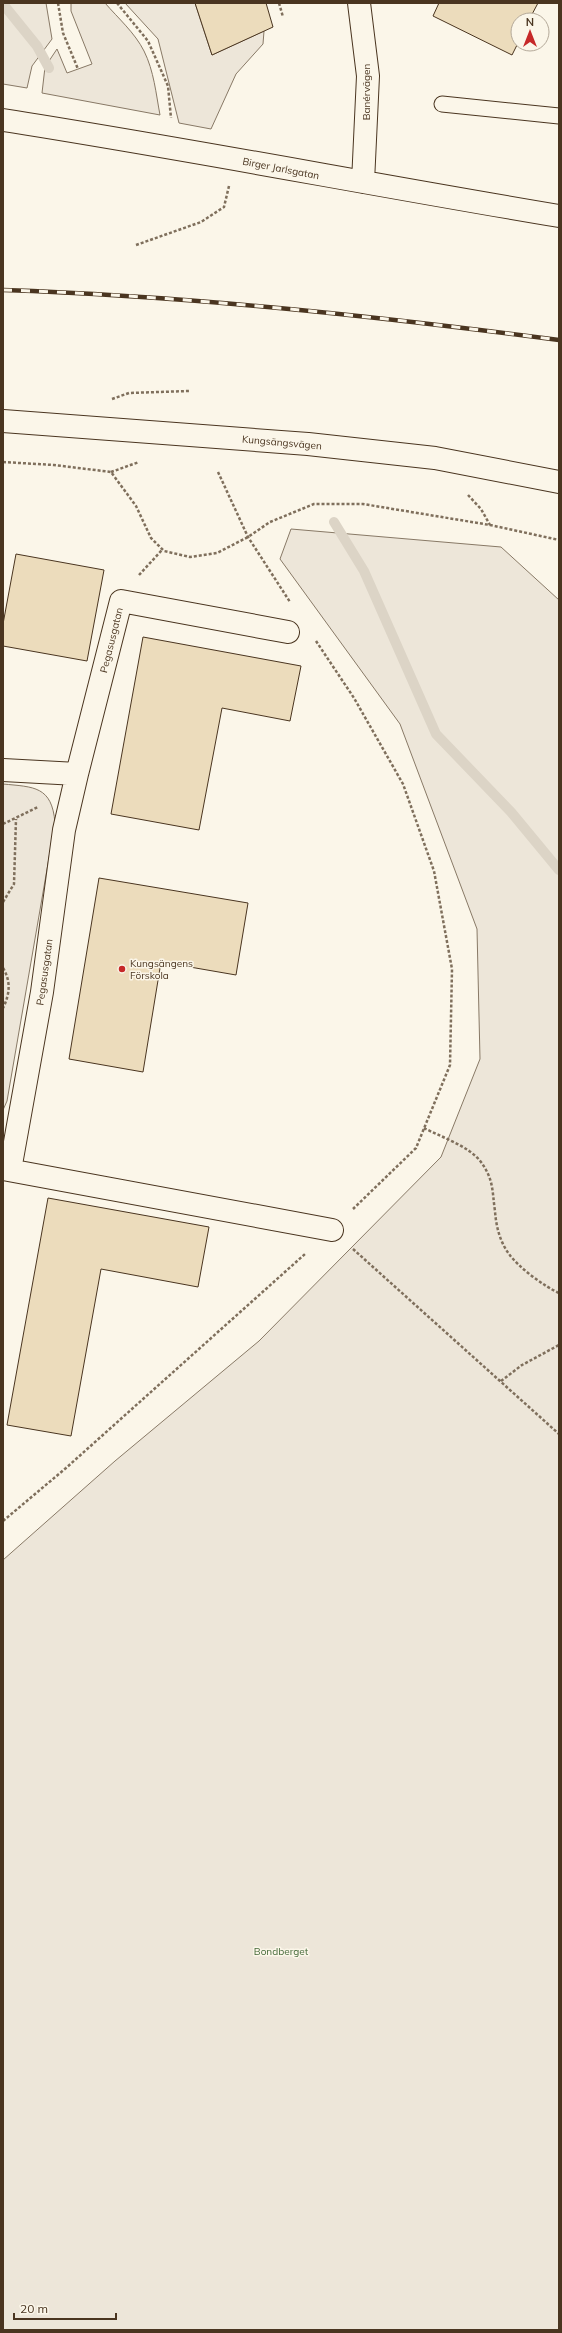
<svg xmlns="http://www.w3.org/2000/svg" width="562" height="2333" font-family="Mulish,sans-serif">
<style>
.green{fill:#ede6d9;stroke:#887966}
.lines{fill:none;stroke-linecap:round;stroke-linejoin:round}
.stream{stroke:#dcd4c6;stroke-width:10}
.building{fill:#ecdcbc;stroke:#4a3520}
.service-casing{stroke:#4a3520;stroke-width:17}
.minor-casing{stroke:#4a3520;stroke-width:24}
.tertiary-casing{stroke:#4a3520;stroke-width:24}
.path{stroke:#7f6f5c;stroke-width:2.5;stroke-dasharray:3 2;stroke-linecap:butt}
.service{stroke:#fbf6e9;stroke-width:15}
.minor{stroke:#fbf6e9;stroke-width:22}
.tertiary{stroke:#fbf6e9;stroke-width:22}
.rail-casing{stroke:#4a3520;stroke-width:4.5}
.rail{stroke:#fbf6e9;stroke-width:3;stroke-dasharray:9;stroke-linecap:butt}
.poi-dot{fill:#c62828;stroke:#fbf6e9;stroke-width:1.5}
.labels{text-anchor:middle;stroke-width:3;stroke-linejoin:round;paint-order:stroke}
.street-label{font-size:10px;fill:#4a3520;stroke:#fbf6e9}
.poi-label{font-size:10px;fill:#4a3520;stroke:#fbf6e9;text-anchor:start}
.park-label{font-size:10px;fill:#436837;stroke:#fbf6e9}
</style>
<rect width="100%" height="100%" fill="#fbf6e9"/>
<path class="green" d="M3,3H46L52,39L32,66L27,88L3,84Z
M71,3H105C118,18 135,33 144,51C154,71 156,94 160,115L42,93L45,67L57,49L67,73L92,64L71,11Z
M125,3H195L212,55L264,31L263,44L236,74L211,129L179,123L158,39Z
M291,529L501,547L559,600V2330H3V1560L115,1461L259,1341L441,1157L480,1059L477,929L400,724L280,559Z
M3,784C34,787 52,786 55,823L7,1101L3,1110Z"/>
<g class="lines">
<path class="stream" d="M3,4L37,46L49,68
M334,522L364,571L436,734L511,812L559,870"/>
</g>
<path class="building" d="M195,3H266L273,27L212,55Z
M439,3H538L529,20H518V43L512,55L433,16Z
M16,554L104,570L87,661L3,646V624Z
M143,637L301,666L290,721L222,708L199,830L111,814Z
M99,878L248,903L236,975L161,962L143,1072L69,1059Z
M48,1198L209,1227L198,1287L101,1269L71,1436L7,1425Z"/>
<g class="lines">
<defs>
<path id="service" d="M442,104L559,116"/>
<path id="minor" d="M359,3L368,76L363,182
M3,120C189,149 373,185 559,216
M3,770L77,774L64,830L42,992L10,1170
M77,774L121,601L288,632
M3,1169L332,1230"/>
<path id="tertiary" d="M3,421L308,444L435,458L559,482"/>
</defs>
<use href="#service" class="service-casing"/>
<use href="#minor" class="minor-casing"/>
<use href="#tertiary" class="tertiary-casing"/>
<path class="path" d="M58,3L63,33L78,69
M117,3L148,41L168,86L171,118
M279,3L283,17
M136,245L201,222L224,207L229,186
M112,399L129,393L189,391
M3,462L54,465L111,472L136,506L151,538L164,551L190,557L217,553L248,537L270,522L314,504H363L490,525L559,540
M111,472L139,462
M218,472L248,537L290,602
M468,495L481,509L490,525
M139,575L162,550
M316,641L354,698L403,784L434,871L452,969L450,1065L416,1148L353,1209
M3,824L38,807
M3,902L14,884L16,819
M3,968C11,981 10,994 3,1008
M424,1128C441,1137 469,1146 481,1162C494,1180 492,1191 495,1211C496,1226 500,1242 509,1254C518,1267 545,1287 559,1293
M353,1249L559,1434
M501,1381L522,1365L559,1345
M3,1521L66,1468L305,1254"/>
<use href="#service" class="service"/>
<use href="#minor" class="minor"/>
<use href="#tertiary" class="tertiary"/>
<defs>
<path id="rail" d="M3,290C189,296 374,316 559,340"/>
</defs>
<use href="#rail" class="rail-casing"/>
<use href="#rail" class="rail"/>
</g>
<circle class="poi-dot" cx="122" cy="969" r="4"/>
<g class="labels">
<g class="street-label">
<text transform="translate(366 92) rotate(-90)" y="4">Banérvägen</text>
<text transform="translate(281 168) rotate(11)" y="4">Birger Jarlsgatan</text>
<text transform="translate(282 442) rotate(5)" y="4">Kungsängsvägen</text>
<text transform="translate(111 640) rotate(-76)" y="4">Pegasusgatan</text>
<text transform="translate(44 972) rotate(-82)" y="4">Pegasusgatan</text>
</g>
<g class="poi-label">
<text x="130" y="967">Kungsängens<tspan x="130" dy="12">Förskola</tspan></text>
</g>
<g class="park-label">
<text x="281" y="1955">Bondberget</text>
</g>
</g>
<rect width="562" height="2333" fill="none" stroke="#4a3520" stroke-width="8"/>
<g transform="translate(530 32)"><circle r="19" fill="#fbf6e9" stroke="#b4a999"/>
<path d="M0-3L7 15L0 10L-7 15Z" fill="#c62828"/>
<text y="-6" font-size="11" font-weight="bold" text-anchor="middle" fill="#4a3520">N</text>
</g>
<path d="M14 2313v6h102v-6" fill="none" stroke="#4a3520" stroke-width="2"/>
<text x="20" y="2313" font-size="12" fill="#4a3520" stroke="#fbf6e9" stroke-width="3" paint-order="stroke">20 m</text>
</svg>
